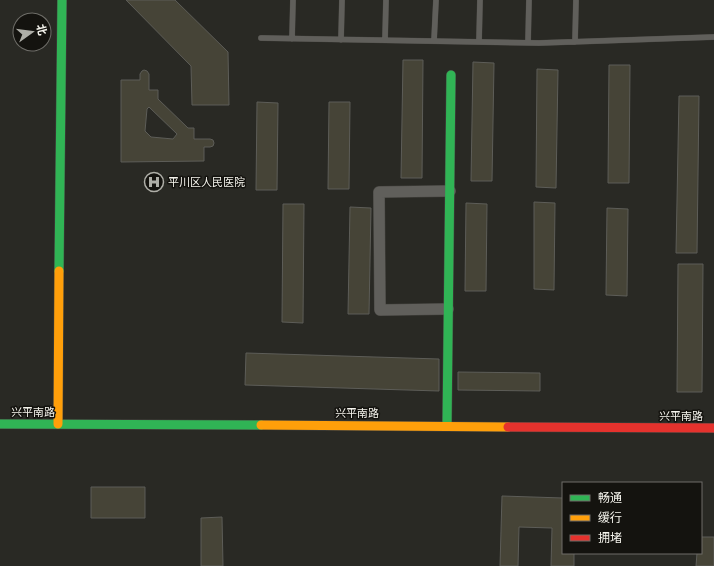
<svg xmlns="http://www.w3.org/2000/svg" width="714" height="566" font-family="'Space Grotesk','Noto Sans SC',sans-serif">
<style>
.building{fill:#464437;stroke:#5d5d58;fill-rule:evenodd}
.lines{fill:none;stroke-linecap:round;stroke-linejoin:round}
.lane-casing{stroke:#484743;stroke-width:6}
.street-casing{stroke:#484743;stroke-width:12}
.fast-casing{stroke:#484743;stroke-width:10}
.slow-casing{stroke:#484743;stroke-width:10}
.jam-casing{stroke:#484743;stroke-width:10}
.lane{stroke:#605f5b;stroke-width:5.5}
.street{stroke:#605f5b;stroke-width:11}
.fast{stroke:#30b455;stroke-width:9}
.slow{stroke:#ff9f0a;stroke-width:9}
.jam{stroke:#e5322d;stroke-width:9}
.labels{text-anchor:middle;stroke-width:3;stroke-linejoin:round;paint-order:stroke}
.poi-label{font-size:11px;fill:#f6f5ee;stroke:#14130f;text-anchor:start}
.street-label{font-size:11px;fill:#f6f5ee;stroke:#14130f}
</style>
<rect width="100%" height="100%" fill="#292924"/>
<path class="building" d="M126,0H175L228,52L229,105H192L191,66Z
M403,60H423L422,178H401Z
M473,62L494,63L492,181H471Z
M609,65H630L629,183H608Z
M537,69L558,70L556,188L536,187Z
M144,70L147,71L149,74V90H158V99L188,128H194V139H210L213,140L214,143L213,146L210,147H204V161L121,162V80H140V74L142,71ZM149,107L177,134L173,139L151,137L145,131L147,109Z
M679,96H699L697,253H676Z
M257,102L278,103L277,190H256Z
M329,102H350L349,189H328Z
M534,202L555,203L554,290L534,289Z
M466,203L487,204L486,291H465Z
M283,204H304L303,323L282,322Z
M350,207L371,208L369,314H348Z
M607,208L628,209L627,296L606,295Z
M678,264H703L702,392H677Z
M246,353L439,359V391L245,385Z
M458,372L540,373V391L458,390Z
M91,487H145V518H91Z
M502,496L563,498V553H574V566H551L552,528L519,527L518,566H500Z
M222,517L223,566H201V518Z
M701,537H714V566H696L697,553H701Z"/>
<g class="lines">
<defs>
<path id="lane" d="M261,38L539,43L714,37
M292,39L293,0
M341,40L342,0
M385,40L386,0
M434,41L436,0
M479,42L480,0
M575,42L576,0
M528,43L529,0"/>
<path id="street" d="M448,309L380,310L379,192L450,191"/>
<path id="fast" d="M59,271L62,0
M0,424L261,425
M447,426L451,75"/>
<path id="slow" d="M58,424L59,271
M261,425L508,427"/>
<path id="jam" d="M508,427L714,428"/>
</defs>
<use href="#lane" class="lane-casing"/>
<use href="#street" class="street-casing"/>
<use href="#fast" class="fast-casing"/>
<use href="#slow" class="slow-casing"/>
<use href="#jam" class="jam-casing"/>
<use href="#lane" class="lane"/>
<use href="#street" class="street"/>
<use href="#fast" class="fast"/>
<use href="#slow" class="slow"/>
<use href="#jam" class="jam"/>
</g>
<defs>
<symbol id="hospital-ring" viewBox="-11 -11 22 22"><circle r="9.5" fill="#14130f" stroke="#aeaea7" stroke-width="1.5"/><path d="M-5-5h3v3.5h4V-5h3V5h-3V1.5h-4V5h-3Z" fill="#aeaea7"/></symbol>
</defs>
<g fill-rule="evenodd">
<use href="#hospital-ring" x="143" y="171" width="22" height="22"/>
</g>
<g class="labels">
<g class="poi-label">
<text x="168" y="186">平川区人民医院</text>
</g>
<g class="street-label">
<text x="33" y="416">兴平南路</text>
<text x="357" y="417">兴平南路</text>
<text x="681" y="420">兴平南路</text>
</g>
</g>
<rect x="562" y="482" width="140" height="72" fill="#14130f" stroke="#6e6d68"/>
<rect x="570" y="495" width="20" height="6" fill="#30b455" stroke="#6e6d68"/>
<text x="598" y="502" font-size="12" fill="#f6f5ee">畅通</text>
<rect x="570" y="515" width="20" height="6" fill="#ff9f0a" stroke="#6e6d68"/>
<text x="598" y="522" font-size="12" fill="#f6f5ee">缓行</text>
<rect x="570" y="535" width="20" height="6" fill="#e5322d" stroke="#6e6d68"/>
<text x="598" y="542" font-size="12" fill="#f6f5ee">拥堵</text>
<g transform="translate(32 32) rotate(76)"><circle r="19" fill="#14130f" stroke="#6e6d68"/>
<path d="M0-3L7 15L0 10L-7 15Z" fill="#aeaea7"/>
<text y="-6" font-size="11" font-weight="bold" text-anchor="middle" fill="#f6f5ee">北</text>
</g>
</svg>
